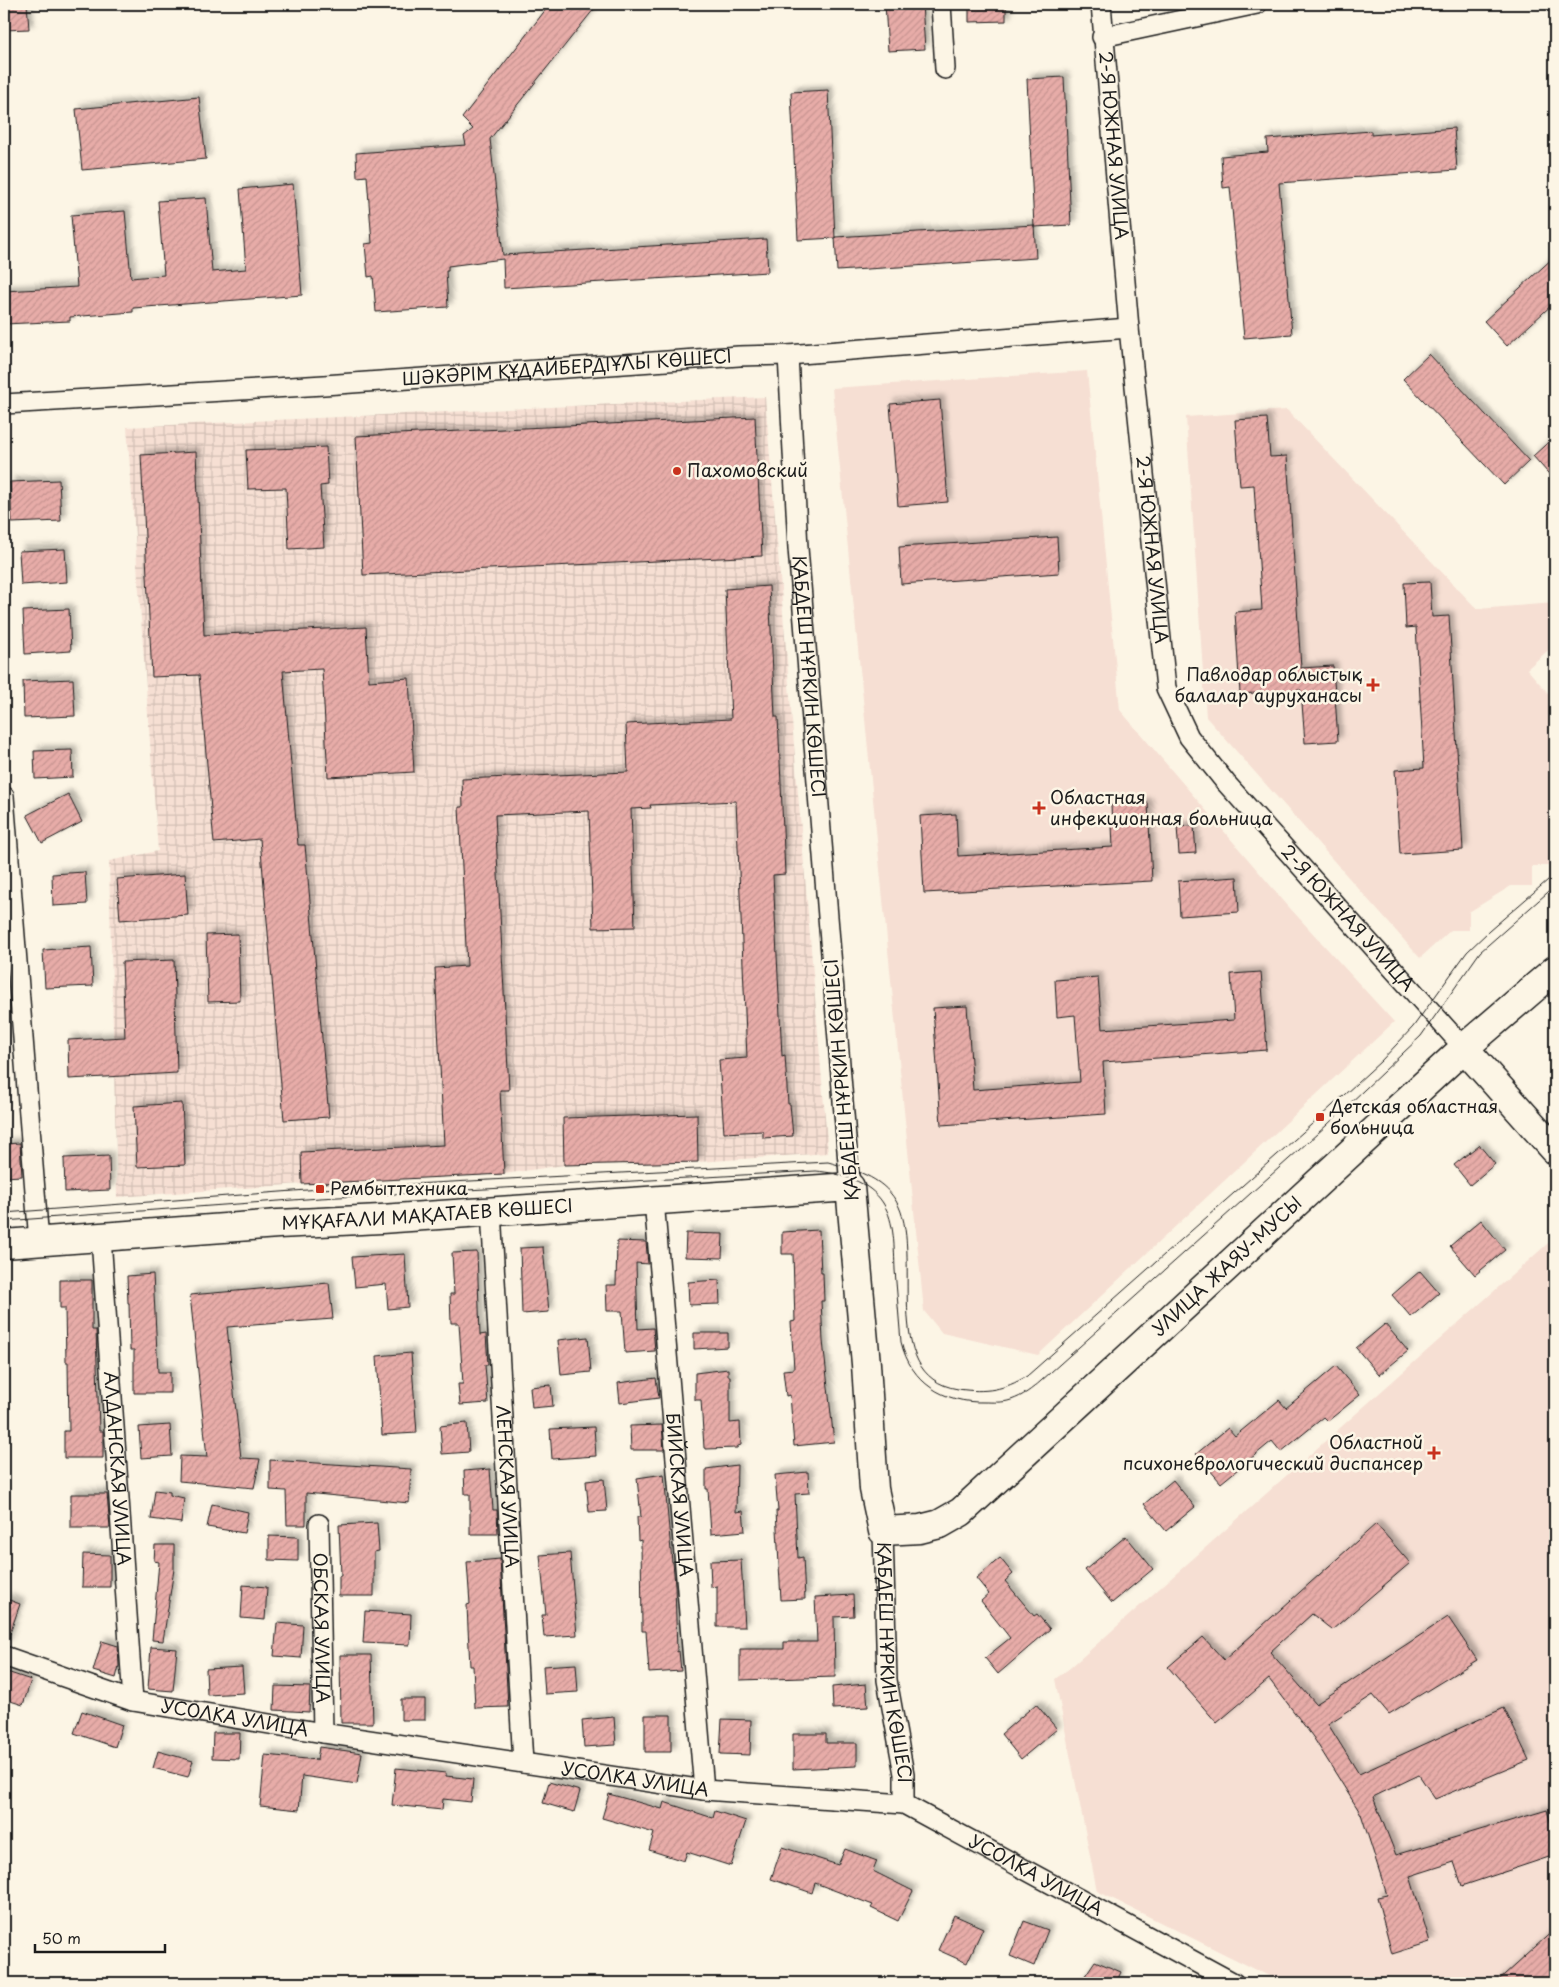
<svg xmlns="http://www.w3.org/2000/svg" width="1559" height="1987" font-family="'Playpen Sans',sans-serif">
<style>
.built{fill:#f6dfd3}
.industrial{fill:url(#industrial-grid)}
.building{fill:url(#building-hatch);stroke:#1c1c1c;filter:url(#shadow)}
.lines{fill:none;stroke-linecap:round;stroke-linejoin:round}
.street-casing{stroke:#1c1c1c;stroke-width:22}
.secondary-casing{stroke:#1c1c1c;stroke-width:31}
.street{stroke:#fcf5e5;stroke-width:19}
.secondary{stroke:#fcf5e5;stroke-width:28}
.tram{stroke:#1c1c1c;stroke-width:1}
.poi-dot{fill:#c8321e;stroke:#fcf5e5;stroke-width:2}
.labels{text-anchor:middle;stroke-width:5;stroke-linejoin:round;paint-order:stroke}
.street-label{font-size:18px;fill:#1c1c1c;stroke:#fcf5e5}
.poi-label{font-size:18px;fill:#1c1c1c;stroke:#fcf5e5;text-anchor:start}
</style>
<defs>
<pattern id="industrial-grid" width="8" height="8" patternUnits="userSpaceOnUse" patternTransform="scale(1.25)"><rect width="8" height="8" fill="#f6dfd3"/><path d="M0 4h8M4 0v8" fill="none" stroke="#d2bfb5"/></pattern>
<pattern id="building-hatch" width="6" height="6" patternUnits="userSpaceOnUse" patternTransform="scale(1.25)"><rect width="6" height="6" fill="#e7aca8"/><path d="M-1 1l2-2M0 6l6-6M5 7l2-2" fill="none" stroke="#c69390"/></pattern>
<filter id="shadow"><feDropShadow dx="4.5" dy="-4.5" stdDeviation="2.5" flood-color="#0004"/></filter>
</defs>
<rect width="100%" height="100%" fill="#fcf5e5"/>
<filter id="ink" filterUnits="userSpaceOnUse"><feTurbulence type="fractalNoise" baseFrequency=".02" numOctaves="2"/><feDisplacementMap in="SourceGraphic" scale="10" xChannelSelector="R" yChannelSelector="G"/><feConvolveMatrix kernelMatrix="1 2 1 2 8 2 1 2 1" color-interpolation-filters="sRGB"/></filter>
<g filter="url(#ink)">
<path class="built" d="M1087,371L1120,710L1288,906L1394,1022L1038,1355L942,1333L924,1311L832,388Z
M1287,410L1477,609L1555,603V644L1527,669L1555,701V860L1549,866H1532V886H1511L1469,912V930H1451L1420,958L1206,717L1186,417Z
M1555,1237V1983H1283L1097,1891L1055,1679L1070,1668Z"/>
<path class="industrial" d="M765,397L828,1153L698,1162L564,1165L504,1174L302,1184L117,1197L109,861L158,851L127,427Z"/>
<path class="building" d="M4,4H27L29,29L4,30Z
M550,4H598L490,139L503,255L766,239L768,272L504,288L503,259L448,266V271H446L448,307L376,312L373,276L368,277L365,244L372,243L367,176L357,177L356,153L466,145L464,136L473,129L462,118Z
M885,4H922L925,49L888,51Z
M969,4H1006V21L969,22Z
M1064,77L1071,225L1034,227L1027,79Z
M828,90L835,238L798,240L791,92Z
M199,97L206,159L82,170L76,109Z
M1454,128L1457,170L1279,183L1292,334L1244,338L1230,187L1223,188L1221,156L1268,152L1267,139L1371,131V135Z
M293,184L302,295L133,308V312L70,317V321L4,324V291L77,287L71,215L125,211L131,278L164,275L158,201L206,198L212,272L246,269L240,189Z
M1034,225L1036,258L837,271L835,237Z
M1555,256V302L1507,346L1484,321Z
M1429,354L1529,461L1504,485L1403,379Z
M940,400L948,502L898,506L890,404Z
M755,417L762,556L363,575L356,436Z
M1267,418L1270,457L1287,456L1301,668L1333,666L1338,741L1305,743L1301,690L1240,694L1235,612L1262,610L1254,485L1240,486L1235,420Z
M1555,436V481L1533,456Z
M326,447L328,485L320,486L324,547L289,549L286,488L248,489L246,450Z
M196,452L204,635L366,627L369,681L409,678L414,772L328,777L322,669L283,671L298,845H305L329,1117L284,1120L260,839L214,843L199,675L152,677L141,455Z
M59,480L61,521L12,523L10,482Z
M1057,537L1059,573L901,584L899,547Z
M65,549L67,582L21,585L19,551Z
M1430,582L1432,617L1449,616L1463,850L1400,854L1395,770L1424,768L1416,627L1406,628L1404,583Z
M769,586L775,717H778L785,874L773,875L782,1056L785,1055L788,1104H790L793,1136L763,1138V1131L724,1133L719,1060L747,1058L736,801L650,805L651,808L631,809L635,927L593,928L589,811L495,815L509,1090H500L504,1174L302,1184L301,1152L444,1145L435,968L467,966L459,807H463L462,779L628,772L626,724L731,719L725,589Z
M69,609L71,651L25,654L23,611Z
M73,679L75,716L24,718L23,681Z
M72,750L73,777L35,779L34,751Z
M68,794L82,822L42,843L27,815Z
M1148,803L1152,881L924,893L920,816L956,814L958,856L1113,847L1111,805Z
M1194,826L1196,853L1179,854L1177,827Z
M85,872L87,904L53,906L52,874Z
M185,874L188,915L120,920L117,879Z
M1237,877L1239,912L1180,916L1178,881Z
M238,934L240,1001L208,1002L206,935Z
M91,947L93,986L45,988L43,950Z
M174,960L177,1073L69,1079L68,1040L125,1037L122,962Z
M1261,972L1267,1050L1103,1062L1106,1114L941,1125L933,1008L967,1006L973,1090L1080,1082L1075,1015L1057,1017L1055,980L1098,977L1102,1029L1234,1020L1231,974Z
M182,1103L185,1165L137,1167L134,1106Z
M697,1114L698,1162L564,1165L563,1118Z
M20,1143L22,1176L4,1177V1144Z
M1479,1145L1495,1164L1470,1185L1454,1165Z
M109,1156L110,1190L65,1192L64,1158Z
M1481,1220L1505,1250L1475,1275L1450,1246Z
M819,1230L821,1273H823L824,1301H821L823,1341L834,1442L794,1446L790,1395L786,1396L783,1370L794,1369L791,1322L795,1321L793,1254H782V1232Z
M686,1233L723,1234L722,1258L685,1257Z
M617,1241L646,1242L648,1264L636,1263L638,1329L653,1328L655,1351L625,1353L622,1311H607L606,1285H616Z
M543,1247L549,1312L522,1314L520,1248Z
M477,1252L480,1335L486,1334L488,1365H485L488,1403L460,1405L458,1384H463L459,1323H451L450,1294H454L452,1253Z
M405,1254L408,1307L388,1309L386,1284L355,1287L352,1257Z
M1420,1271L1439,1293L1411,1317L1392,1295Z
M153,1274L158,1372H170V1393H134V1350H130L129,1303H128L127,1276Z
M60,1280H92V1330H96L99,1431H103V1458H64V1431H69L68,1362H66L65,1308H60Z
M719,1280L720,1304L689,1305L688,1282Z
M329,1283L333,1319L227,1327L241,1458L260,1459L254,1488L179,1481L180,1456L207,1457L190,1295Z
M1385,1324L1408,1351L1379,1375L1356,1348Z
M694,1333H728V1347L694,1349Z
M588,1337L591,1372L561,1375L558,1340Z
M411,1353L417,1433L382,1435L377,1356Z
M1336,1366L1360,1395L1328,1421L1324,1417L1281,1452L1272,1441L1221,1483L1196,1454L1228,1428L1235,1436L1279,1400L1286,1408Z
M728,1369V1376H730V1423L740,1422L741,1445L738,1446L737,1448L706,1449L704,1448L701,1400H695V1373Z
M656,1378L659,1398L620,1403L618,1383Z
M551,1385L553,1406L532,1408L530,1387Z
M467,1423L469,1452L442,1454L440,1426Z
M170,1425L172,1456L141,1458L139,1427Z
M662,1425L664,1450H631L630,1426Z
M594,1427L596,1456L552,1459L550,1429Z
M270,1460L411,1469L409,1503L306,1493V1525H287L286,1491L270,1490Z
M737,1465L736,1512L743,1511L745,1531L711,1534L708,1489H706V1469Z
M490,1469L493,1510H497L498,1534H470V1494H465L464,1471Z
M808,1472L809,1493L795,1494L798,1558L803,1557L805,1599L781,1600L776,1511H778L775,1475Z
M664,1474L672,1562H673L675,1585L677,1652L679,1651L681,1671L649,1673L646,1631H642L641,1540L638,1541L637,1517H641L637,1478Z
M604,1479L607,1511L589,1512L586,1481Z
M1173,1480L1195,1507L1166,1531L1144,1504Z
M155,1490L170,1492V1495L184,1498L181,1523L151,1519Z
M71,1494H107L110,1528H71Z
M212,1504L248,1512L244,1533L207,1527Z
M377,1523L379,1551L374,1552V1596H339V1576H341L339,1525Z
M1376,1524L1410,1563L1332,1630L1312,1614L1270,1652L1316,1704L1448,1617L1477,1660L1389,1714L1373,1695L1328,1724L1359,1774L1504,1708L1529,1760L1435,1799L1419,1775L1373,1797L1396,1855L1547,1810L1555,1839V1855L1462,1886L1454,1862L1410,1876L1430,1942L1392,1954L1377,1897L1387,1895L1361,1814L1313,1737L1269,1679L1217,1723L1168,1667L1203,1637L1224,1660Z
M269,1536L298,1537V1561L269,1560Z
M1126,1536L1153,1569L1112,1603L1085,1570Z
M155,1545H174V1569L163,1641L152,1640L159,1562L154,1561Z
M570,1553L577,1635L544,1637L542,1615H546L540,1555Z
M83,1554L110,1555V1587H82Z
M1000,1558L1013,1574L1005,1581L1034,1616L1037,1614L1050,1629L998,1674L985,1658L1010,1638L981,1601L989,1594L976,1578Z
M500,1559L508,1707L475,1708L473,1666H470L468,1628L467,1605L470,1604L467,1562Z
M741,1560L745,1627H717V1586L711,1587L710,1561Z
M243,1585L267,1587L265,1620L241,1618Z
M853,1595L854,1616L834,1617L835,1677L740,1680V1649H784V1642H817L815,1597Z
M4,1598L20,1604L6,1645H4Z
M365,1611L411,1614L410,1645L363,1643Z
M277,1623L303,1625L301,1658L274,1656Z
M102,1641L118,1646L119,1666L116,1678L93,1671Z
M151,1647L177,1649L173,1691L148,1689Z
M340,1655H371L373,1723H341Z
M576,1664L578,1692L545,1694L543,1666Z
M242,1667L244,1693L207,1695L206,1669Z
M4,1671L31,1680L23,1705L4,1699Z
M866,1684L868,1707L833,1709L832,1687Z
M275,1686L310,1687L309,1712L274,1710Z
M401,1699H425V1720H401Z
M1036,1704L1057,1729L1021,1759L1001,1734Z
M82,1711L122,1725L115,1747L74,1733Z
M645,1715H671V1752H645Z
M614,1717L616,1745L584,1747L582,1720Z
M722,1719L751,1720L750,1755L720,1754Z
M213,1733H240L239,1759L212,1758Z
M793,1734H826V1743H857V1766L793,1769Z
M319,1747L362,1753L357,1784L302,1776L299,1810L260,1806L265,1755L317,1760Z
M158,1751L193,1761L188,1777L153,1768Z
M396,1768L446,1773V1776L473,1779L471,1802L443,1799L442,1810L392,1805Z
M549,1782L580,1791L574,1812L543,1803Z
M609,1794L662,1809L664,1802L713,1818L715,1811L746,1821L731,1866L687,1852L684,1861L649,1850L654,1833L602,1818Z
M782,1847L838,1865L845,1849L877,1861L873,1871L913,1891L898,1921L871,1908L873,1905L815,1883L812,1893L771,1879Z
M954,1915L983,1928L967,1963L938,1950Z
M1024,1921L1048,1930L1034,1966L1010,1956Z
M1555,1929V1976L1547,1983H1495Z
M1095,1961L1121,1972L1116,1983H1080Z"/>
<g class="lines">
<defs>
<g id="street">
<path d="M941,4L945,69"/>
<path id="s1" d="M1101,4L1129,328L1166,688L1189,737L1226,783L1464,1048"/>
<path d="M1102,37L1257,4"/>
<path id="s2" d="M788,355L798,548L850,1187"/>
<path id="s3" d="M4,404L324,385L739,356L788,355L1129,328"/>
<path d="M4,796L39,1242"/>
<path id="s4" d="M654,1200L704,1790"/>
<path id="s5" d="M491,1211L523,1763"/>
<path id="s6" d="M101,1238L133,1701"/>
<path id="s7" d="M319,1524L323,1733"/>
<path id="s8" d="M883,1531L887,1680L904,1774V1804"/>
<path id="s9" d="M4,1656L133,1701L323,1733L704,1790L904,1804L1234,1983"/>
</g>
<g id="secondary">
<path d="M1464,1048L1555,1150"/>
<path id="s10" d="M4,1244L278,1224L381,1219L850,1187L866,1364L874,1489L883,1531L920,1529L940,1524L961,1512L1464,1048L1555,970"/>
</g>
</defs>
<use href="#street" class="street-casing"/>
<use href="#secondary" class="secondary-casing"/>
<use href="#street" class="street"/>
<use href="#secondary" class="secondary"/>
<path class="tram" d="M4,1213L320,1189L828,1162C853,1169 882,1177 896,1201C926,1250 876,1376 958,1389C986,1393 1004,1390 1027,1376L1320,1117L1381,1061L1413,1027L1467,952L1489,931L1555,874
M4,1221L320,1198L816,1171C840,1173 869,1181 883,1203C895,1222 894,1248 895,1270C897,1294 899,1318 901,1342C911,1383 944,1403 984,1402C993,1402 1003,1403 1011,1400C1023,1396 1032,1389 1041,1381L1327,1125L1421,1036L1480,952L1555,886"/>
</g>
</g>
<g class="poi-dot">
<circle cx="677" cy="471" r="5"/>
<path d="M1370.5 677.5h5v5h5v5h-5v5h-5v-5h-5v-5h5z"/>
<path d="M1036.5 800.5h5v5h5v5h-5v5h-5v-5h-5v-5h5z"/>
<rect x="1315" y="1112" width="10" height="10" rx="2.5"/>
<rect x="315" y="1184" width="10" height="10" rx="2.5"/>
<path d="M1431.5 1445.5h5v5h5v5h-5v5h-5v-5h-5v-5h5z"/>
</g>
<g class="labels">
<g class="street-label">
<text dy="6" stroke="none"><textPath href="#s1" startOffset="142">2-Я ЮЖНАЯ УЛИЦА</textPath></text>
<text dy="6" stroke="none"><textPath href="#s3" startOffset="564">ШӘКӘРІМ ҚҰДАЙБЕРДІҰЛЫ КӨШЕСІ</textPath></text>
<text dy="6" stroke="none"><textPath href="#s1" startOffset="548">2-Я ЮЖНАЯ УЛИЦА</textPath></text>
<text dy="6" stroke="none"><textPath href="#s2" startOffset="322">ҚАБДЕШ НҰРКИН КӨШЕСІ</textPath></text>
<text dy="6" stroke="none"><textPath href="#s1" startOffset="982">2-Я ЮЖНАЯ УЛИЦА</textPath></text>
<text transform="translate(842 1080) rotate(-95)" y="6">ҚАБДЕШ НҰРКИН КӨШЕСІ</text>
<text dy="6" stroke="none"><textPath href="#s10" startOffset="424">МҰҚАҒАЛИ МАҚАТАЕВ КӨШЕСІ</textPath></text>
<text dy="6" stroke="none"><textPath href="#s10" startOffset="1638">УЛИЦА ЖАЯУ-МУСЫ</textPath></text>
<text dy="6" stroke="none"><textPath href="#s6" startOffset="231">АЛДАНСКАЯ УЛИЦА</textPath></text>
<text dy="6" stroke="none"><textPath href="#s5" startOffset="276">ЛЕНСКАЯ УЛИЦА</textPath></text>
<text dy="6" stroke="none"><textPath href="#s4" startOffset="296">БИЙСКАЯ УЛИЦА</textPath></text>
<text dy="6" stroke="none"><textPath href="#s7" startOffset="104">ОБСКАЯ УЛИЦА</textPath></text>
<text dy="6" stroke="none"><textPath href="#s8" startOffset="132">ҚАБДЕШ НҰРКИН КӨШЕСІ</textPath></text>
<text dy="6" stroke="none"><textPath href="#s9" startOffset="240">УСОЛКА УЛИЦА</textPath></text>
<text dy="6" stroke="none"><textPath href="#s9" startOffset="645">УСОЛКА УЛИЦА</textPath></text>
<text dy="6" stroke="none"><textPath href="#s9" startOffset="1065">УСОЛКА УЛИЦА</textPath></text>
</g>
<g class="poi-label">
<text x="687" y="477">Пахомовский</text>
<text x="1362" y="681" text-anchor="end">Павлодар облыстық<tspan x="1362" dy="21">балалар ауруханасы</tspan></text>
<text x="1050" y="804">Областная<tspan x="1050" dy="21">инфекционная больница</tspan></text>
<text x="1330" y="1113">Детская областная<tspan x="1330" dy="21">больница</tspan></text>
<text x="330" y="1195">Рембыттехника</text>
<text x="1423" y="1449" text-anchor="end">Областной<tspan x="1423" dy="21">психоневрологический диспансер</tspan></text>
</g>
</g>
<rect width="1559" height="1987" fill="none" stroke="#fcf5e5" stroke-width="20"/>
<rect x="10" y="10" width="1539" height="1967" fill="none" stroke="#1c1c1c" stroke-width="2" filter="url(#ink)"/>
<path d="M35 1944v8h130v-8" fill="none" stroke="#1c1c1c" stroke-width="2.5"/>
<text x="42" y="1944" font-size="15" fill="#1c1c1c" stroke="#fcf5e5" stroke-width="4" paint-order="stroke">50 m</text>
</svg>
